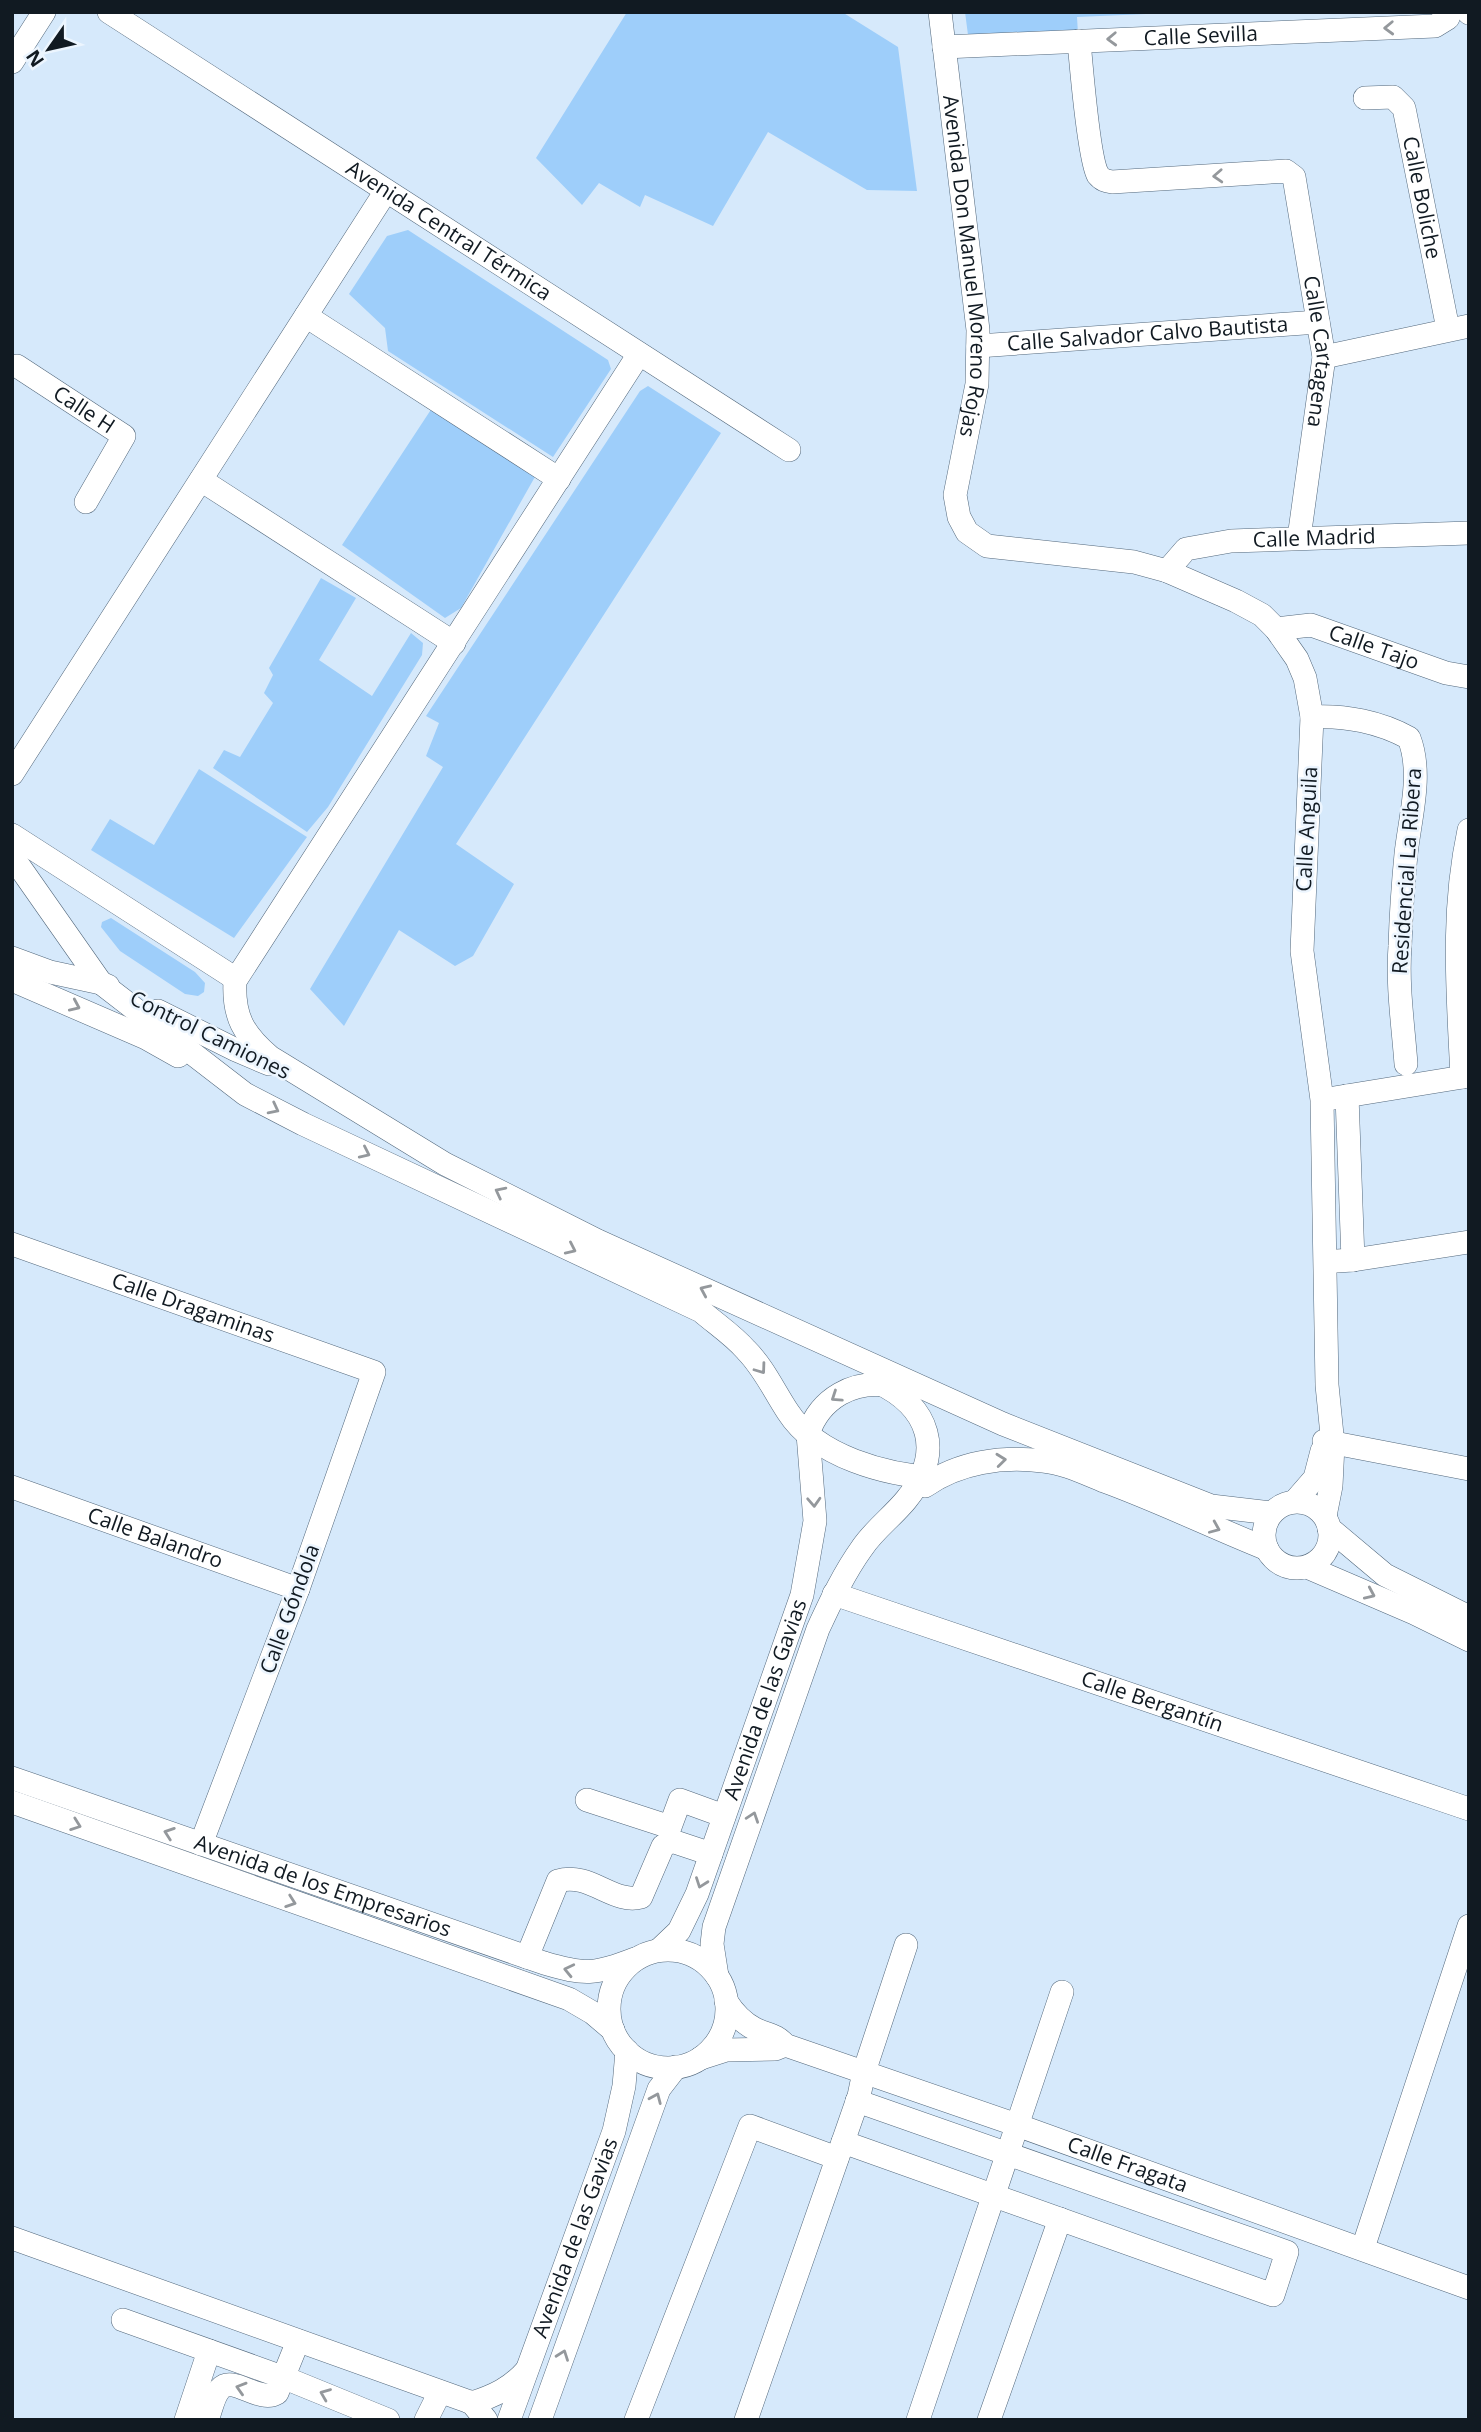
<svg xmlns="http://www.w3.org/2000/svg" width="1481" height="2432" font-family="'Open Sans',sans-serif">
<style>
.green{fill:#9ecefa}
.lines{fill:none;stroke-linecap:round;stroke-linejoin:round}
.minor-casing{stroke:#53687c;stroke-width:24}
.minor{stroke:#fff;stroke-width:23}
.oneway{stroke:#94989c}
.labels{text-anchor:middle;stroke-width:5;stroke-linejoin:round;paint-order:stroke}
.street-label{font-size:21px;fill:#111a22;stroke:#ecf5fe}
</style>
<rect width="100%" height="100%" fill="#d6e9fb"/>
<path class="green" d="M627,12H842L898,47L917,191L867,190L768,132L713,226L645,195L640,207L599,183L582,205L536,158Z
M965,12H1192L1077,17L1078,34L968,35Z
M408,230L608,360L611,369L553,457L388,351L385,328L349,294L387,236Z
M648,386L721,433L456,844L514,884L473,956L455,966L399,930L344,1026L310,989L443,767L426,756L439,723L426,716L640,391Z
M434,405L536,475L461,608L445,618L342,545Z
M321,578L356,598L319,660L372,696L411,633L423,643L422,655L328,807L307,832L213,768L224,750L240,757L273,703L264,693L273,675L269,668Z
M199,769L307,837L234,938L91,850L110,819L154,845Z
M111,918L195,972L205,983L204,992L198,996L185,994L120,951L101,927L102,922Z"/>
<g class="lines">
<defs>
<g id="minor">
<path id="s1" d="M109,12L789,450"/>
<path id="s2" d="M940,12L978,330L977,384L955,495L959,517L967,532L987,546L1134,562L1167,571L1236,601L1262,615L1276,629L1297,659L1305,678L1312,717L1302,951L1322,1100L1327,1385L1333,1445L1331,1486L1325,1516"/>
<path d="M1468,12L1469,13"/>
<path id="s3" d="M1079,41C1081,64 1089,160 1098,175C1102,180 1106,181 1112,182L1286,171L1294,177L1324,357L1299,538"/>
<path id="s4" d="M944,47L1435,26L1448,18L1450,12"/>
<path d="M12,62L44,12"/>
<path id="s5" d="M1365,98L1393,97L1404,108L1448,329"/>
<path d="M306,316L559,479"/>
<path id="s6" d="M978,346L1318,322"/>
<path d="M639,354L235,981C233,1017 244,1035 270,1057L445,1164L598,1241L1003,1424L1211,1506L1271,1513"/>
<path d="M1324,357L1469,326"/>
<path id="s7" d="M17,366L124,436L86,502"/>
<path d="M201,480L454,643"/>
<path id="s8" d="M1167,571L1186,549L1231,541L1469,533"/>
<path id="s9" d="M1276,629L1311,625L1446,673L1469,677"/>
<path d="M1312,717C1345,715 1380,722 1409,738C1423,774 1410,817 1406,854C1403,885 1401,915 1400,946C1397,985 1403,1024 1406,1064"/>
<path d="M12,774L386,191"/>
<path d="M12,835L236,979"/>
<path d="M12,856L101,983L245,1094L303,1124L701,1311C716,1324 733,1335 746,1350C764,1368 774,1391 788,1412C817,1457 886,1475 936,1478"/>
<path d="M12,958L50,972L101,983L108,986"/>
<path d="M12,980L146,1038L178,1056"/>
<path d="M158,1011L236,1050L269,1064"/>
<path d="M1462,1077C1458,992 1451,914 1469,830"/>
<path d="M1347,1096L1353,1260"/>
<path d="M1334,1098L1469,1076"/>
<path id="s10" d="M12,1244L374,1372L298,1589L201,1844"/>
<path d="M1337,1261L1353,1260L1469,1242"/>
<path d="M1324,1441L1469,1469"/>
<path d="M925,1486C959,1462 1002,1456 1043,1461C1064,1463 1084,1473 1104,1481C1159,1501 1212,1527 1267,1549"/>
<path id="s11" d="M12,1487L298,1589"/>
<path d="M1295,1501L1315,1478L1322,1451"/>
<circle cx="1297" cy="1535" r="33"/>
<path d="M1329,1528L1385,1575L1469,1617"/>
<path d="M1307,1567L1414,1613L1469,1640"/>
<path id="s12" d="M834,1594L1469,1809"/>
<path id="s13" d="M12,1778L544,1963C585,1975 594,1975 635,1959"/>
<path d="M587,1800L670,1827L680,1800L724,1816"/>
<path d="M12,1802L569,1999L593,2013L613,2030"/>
<path id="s14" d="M659,1950L679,1931L697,1894L802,1595L815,1521L808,1434C820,1398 854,1379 891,1386"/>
<circle cx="668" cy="2009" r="59"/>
<path d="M527,1957L558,1881C589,1871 614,1905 641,1897L663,1846L672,1841L711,1854"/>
<path d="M717,1976L712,1944L714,1927L818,1629C831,1601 844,1573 862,1548C874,1530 892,1517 906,1500C945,1452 930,1407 877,1382"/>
<path id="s15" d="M726,2001C733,2012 743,2023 755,2029C767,2035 776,2034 785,2045L1017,2125L1469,2288"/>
<path d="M701,2058L726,2050L775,2049L785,2045"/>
<path d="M843,2142L1273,2295L1287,2252L857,2101"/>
<path d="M12,2238L467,2401L472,2403L486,2420"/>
<path d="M1363,2248L1469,1926"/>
<path d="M123,2320L285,2378L388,2420"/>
<path d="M472,2403C494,2396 511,2388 526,2371"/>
<path d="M186,2420L209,2351"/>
<path d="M207,2420C211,2411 213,2396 220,2389C233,2374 259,2404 277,2393L298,2341"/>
<path d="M426,2420L440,2392"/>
<path id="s16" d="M509,2420L614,2131L624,2086L627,2051"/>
<path d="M540,2420L659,2089L676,2067"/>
<path d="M636,2420L750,2126L837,2158"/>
<path d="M746,2420L859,2096L864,2072L906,1945"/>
<path d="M918,2420L1062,1992"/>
<path d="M989,2420L1060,2219"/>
</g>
</defs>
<use href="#minor" class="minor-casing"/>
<use href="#minor" class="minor"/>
</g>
<defs><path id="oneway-chevron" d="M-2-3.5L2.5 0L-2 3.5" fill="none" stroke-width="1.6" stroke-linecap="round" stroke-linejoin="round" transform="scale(1.75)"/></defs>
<g class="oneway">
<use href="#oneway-chevron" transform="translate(1389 28) rotate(178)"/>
<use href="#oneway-chevron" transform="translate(1112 39) rotate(178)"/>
<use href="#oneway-chevron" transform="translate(1218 176) rotate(177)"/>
<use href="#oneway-chevron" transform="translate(75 1006) rotate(24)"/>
<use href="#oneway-chevron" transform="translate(274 1109) rotate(27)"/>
<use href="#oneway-chevron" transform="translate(365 1153) rotate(25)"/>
<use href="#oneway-chevron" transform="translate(500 1192) rotate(-153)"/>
<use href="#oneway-chevron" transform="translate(571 1249) rotate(25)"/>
<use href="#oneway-chevron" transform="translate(705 1290) rotate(-156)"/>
<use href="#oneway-chevron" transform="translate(761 1369) rotate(54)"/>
<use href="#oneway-chevron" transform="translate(836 1397) rotate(146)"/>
<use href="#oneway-chevron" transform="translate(1001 1460) rotate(-6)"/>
<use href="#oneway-chevron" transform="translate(814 1502) rotate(87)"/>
<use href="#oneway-chevron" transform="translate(1215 1528) rotate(23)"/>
<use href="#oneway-chevron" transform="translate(1370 1594) rotate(24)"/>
<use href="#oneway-chevron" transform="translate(753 1817) rotate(-71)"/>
<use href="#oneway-chevron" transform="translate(76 1825) rotate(20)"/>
<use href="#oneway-chevron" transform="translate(169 1833) rotate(-161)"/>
<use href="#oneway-chevron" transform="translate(701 1883) rotate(110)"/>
<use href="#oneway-chevron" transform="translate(291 1902) rotate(19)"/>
<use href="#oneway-chevron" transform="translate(569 1970) rotate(-167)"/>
<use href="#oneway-chevron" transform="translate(656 2098) rotate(-67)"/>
<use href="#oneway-chevron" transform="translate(563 2355) rotate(-70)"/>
<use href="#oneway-chevron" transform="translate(241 2388) rotate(-163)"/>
<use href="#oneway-chevron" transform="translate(325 2394) rotate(-158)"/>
</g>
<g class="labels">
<g class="street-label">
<text dy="7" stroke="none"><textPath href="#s4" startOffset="257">Calle Sevilla</textPath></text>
<text dy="7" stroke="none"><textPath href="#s5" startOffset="135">Calle Boliche</textPath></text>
<text dy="7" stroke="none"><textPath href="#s1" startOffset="404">Avenida Central Térmica</textPath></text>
<text dy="7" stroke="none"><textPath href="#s2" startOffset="256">Avenida Don Manuel Moreno Rojas</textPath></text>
<text dy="7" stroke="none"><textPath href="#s6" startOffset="170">Calle Salvador Calvo Bautista</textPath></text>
<text dy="7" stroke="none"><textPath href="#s3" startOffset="513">Calle Cartagena</textPath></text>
<text dy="7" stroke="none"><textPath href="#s7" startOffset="80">Calle H</textPath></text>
<text dy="7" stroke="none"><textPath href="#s8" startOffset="158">Calle Madrid</textPath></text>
<text dy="7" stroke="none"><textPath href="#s9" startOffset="102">Calle Tajo</textPath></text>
<text transform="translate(1307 829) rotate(-87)" y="7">Calle Anguila</text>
<text transform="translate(1407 871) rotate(-86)" y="7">Residencial La Ribera</text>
<text transform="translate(210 1035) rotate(26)" y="7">Control Camiones</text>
<text dy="7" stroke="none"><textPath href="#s10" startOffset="192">Calle Dragaminas</textPath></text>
<text dy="7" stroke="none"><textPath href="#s11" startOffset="152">Calle Balandro</textPath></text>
<text transform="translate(290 1609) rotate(-70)" y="7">Calle Góndola</text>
<text dy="7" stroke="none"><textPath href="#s14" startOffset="275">Avenida de las Gavias</textPath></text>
<text dy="7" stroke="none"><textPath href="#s12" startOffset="336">Calle Bergantín</textPath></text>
<text dy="7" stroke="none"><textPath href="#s13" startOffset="329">Avenida de los Empresarios</textPath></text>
<text dy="7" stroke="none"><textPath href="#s15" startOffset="438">Calle Fragata</textPath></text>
<text dy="7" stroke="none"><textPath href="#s16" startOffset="194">Avenida de las Gavias</textPath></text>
</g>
</g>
<rect width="1481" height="2432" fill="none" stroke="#111a22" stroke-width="28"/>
<g transform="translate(49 49) rotate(236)" stroke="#ecf5fe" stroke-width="5" paint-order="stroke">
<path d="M0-5L12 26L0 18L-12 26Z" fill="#111a22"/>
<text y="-10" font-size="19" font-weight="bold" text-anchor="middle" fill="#111a22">N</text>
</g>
</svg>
